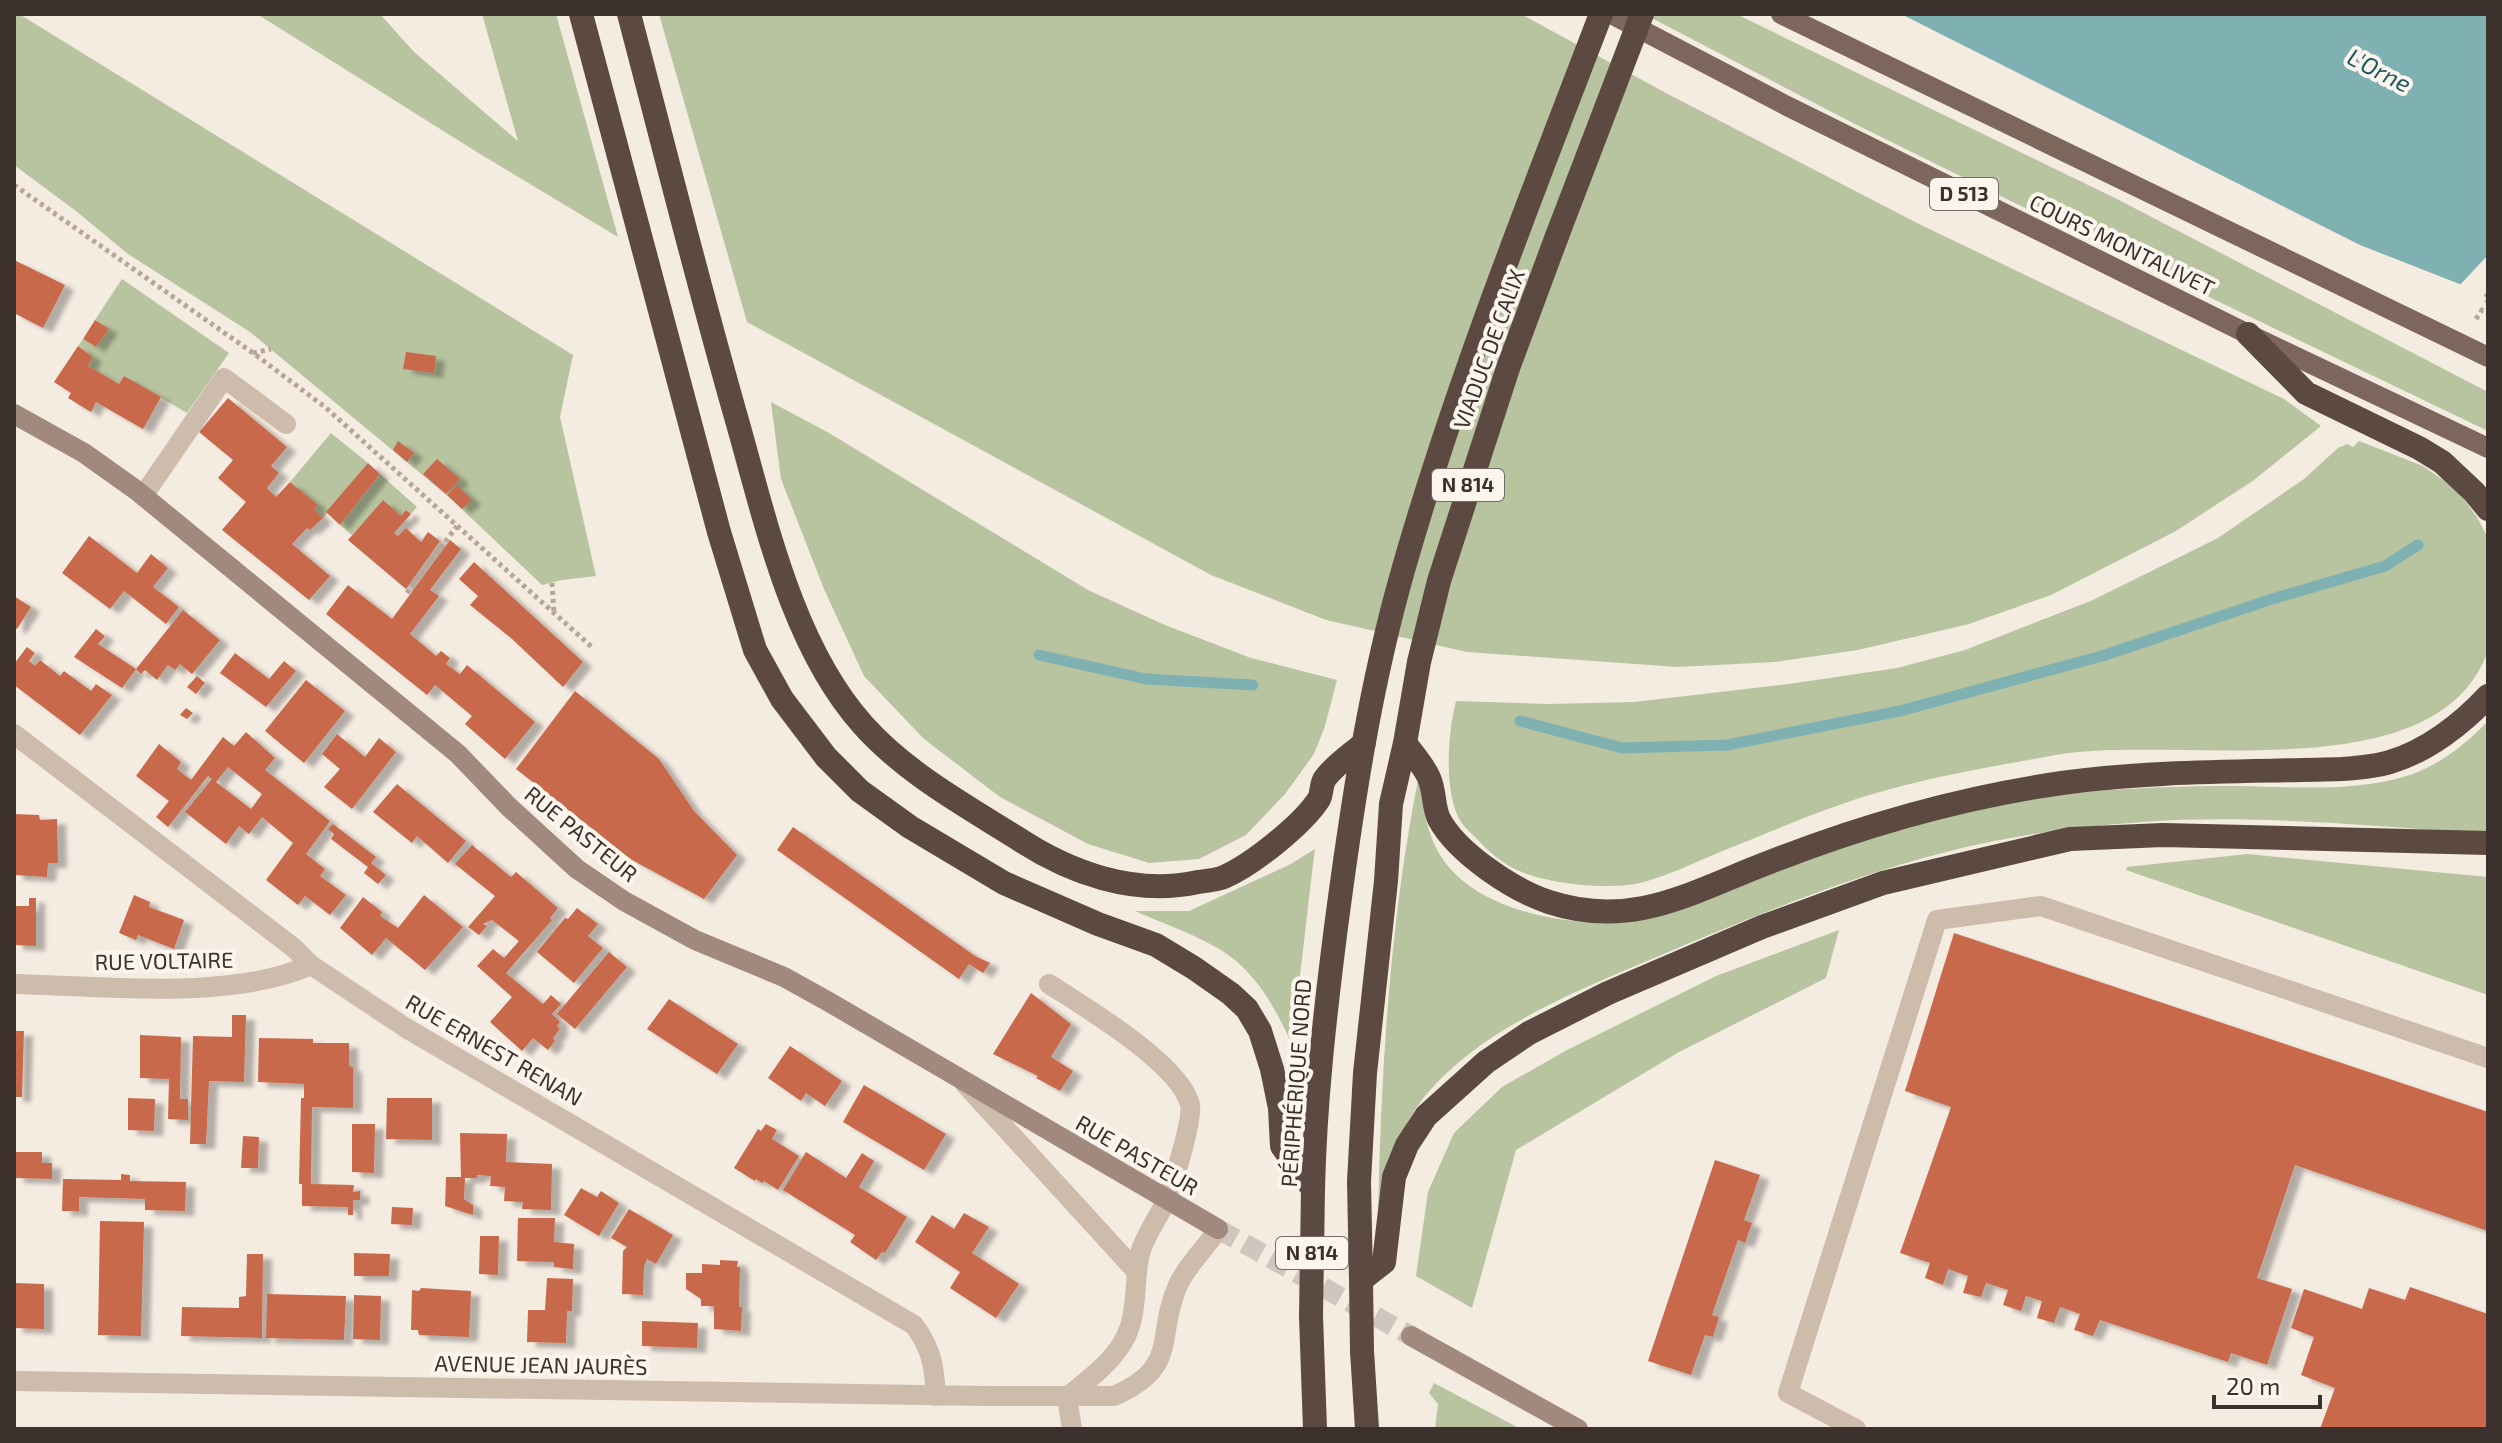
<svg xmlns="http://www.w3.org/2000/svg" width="2502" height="1443" font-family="'Exo 2',sans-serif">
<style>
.green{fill:#b8c4a0}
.water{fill:#7fb0b2}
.pier{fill:#f4ebe1}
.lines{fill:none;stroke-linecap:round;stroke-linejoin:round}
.stream{stroke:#7fb0b2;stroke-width:11}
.building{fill:#c8694b;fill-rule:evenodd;filter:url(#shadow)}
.secondary-tunnel{stroke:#cfc6bd;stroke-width:20;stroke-dasharray:20 10;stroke-linecap:butt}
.path{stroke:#b9a596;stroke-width:5;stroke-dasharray:4 4;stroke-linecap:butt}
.lane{stroke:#cdbbac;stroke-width:20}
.street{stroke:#cdbbac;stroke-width:20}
.secondary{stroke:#a18a7d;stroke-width:20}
.primary{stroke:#7d675c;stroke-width:20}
.highway{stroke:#5c4a42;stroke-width:24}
.highway-bridge{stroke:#5c4a42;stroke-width:24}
.labels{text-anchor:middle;stroke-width:8;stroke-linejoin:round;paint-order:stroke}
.shield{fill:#fbf5ee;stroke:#756b66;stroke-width:2}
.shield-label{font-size:20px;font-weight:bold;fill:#3b302b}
.street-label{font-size:22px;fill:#3b302b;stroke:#fbf5ee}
.water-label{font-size:24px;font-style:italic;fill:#1f5a5e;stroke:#fbf5ee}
</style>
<defs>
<filter id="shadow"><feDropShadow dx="9" dy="5" stdDeviation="2" flood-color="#0004"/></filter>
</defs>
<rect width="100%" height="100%" fill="#f4ebe1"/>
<path class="green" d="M14,14H19L573,355L560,417L596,576L562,580L542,585L449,497L250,332L128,254L76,211L14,165Z
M257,14H380L414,52L518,141L482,14H556L618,237L480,154Z
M659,14H1521L1666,93L1919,224L2284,399L2321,426L2254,480L2176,531L2051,595L1969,624L1858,650L1775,662L1677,667L1467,652L1326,620L1211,575L747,322Z
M1644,14H1736L2117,199L2488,392V431L2053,222L1851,122Z
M122,279L229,353L187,413L124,376L119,384L88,366L93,357L78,346L83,339L96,347L108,329L95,320Z
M771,402L829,433L1088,590L1165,625L1251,658L1337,680L1325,726L1314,754L1285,794L1246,835L1199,859L1149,863L1088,844L1000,797L924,739L864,676L824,589L781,479Z
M331,433L368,463L323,518L314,509L317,505L290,482Z
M2359,441L2423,466L2456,489L2477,517L2488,538V651C2436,796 2169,732 2050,756C1996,766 1940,775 1887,790C1834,804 1775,830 1725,850C1698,861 1672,874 1644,882C1612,891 1547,884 1517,870C1503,864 1488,851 1478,840C1472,834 1465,828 1461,822C1443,793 1448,732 1456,701L1548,704L1634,702L1789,684L1897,668L1965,650L2093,600L2218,538L2304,479L2338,448L2347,444L2353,447Z
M380,474L417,507L411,514L406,510L401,516L383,501L352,535L340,525Z
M2488,721V834C2376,826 2253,814 2142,822C2102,825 2062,829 2022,836C1894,857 1771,909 1652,959C1573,992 1472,1033 1419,1104C1395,1136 1389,1178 1378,1216C1381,1068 1390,920 1419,775C1422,803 1426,833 1442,858C1479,914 1578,929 1640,920C1767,874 1893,821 2028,800C2097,788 2169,786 2240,786C2292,787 2351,792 2403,777C2436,768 2464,746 2488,721Z
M1315,849L1313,864L1292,1044C1277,1012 1260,979 1231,957C1206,938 1164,924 1135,911H1189L1289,865Z
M2247,854L2488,877V995L2126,870L2127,867Z
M1839,930L1826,978L1679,1052L1516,1150L1472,1308L1416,1276L1428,1192L1454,1133L1502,1087L1567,1050L1716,976Z
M1434,1383L1515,1426L1521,1429H1435L1438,1404L1429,1393Z"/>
<path class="water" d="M1901,14H2488V297L2457,283L2360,245Z"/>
<path class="pier" d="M2488,255V295L2484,300L2458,287Z"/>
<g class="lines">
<path class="stream" d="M1039,655L1146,679L1253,685
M1520,721L1622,748L1727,745L1900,711L2102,656L2272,599L2385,566L2418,545"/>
</g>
<path class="building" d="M14,260L65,285L43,328L14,313Z
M95,320L109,329L96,347L83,339Z
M78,346L93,357L88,366L119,384L124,376L161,397L143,429L96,402L91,412L68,398L71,393L54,382Z
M406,352L436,356L434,373L403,369Z
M228,398L287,447L271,466L279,473L267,488L276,497L290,482L318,505L314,509L323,518L310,530L307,528L292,544L330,576L309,600L222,530L246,502L218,478L233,460L199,432Z
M398,441L414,453L407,462L393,450Z
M437,459L460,479L446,494L423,474Z
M368,463L380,474L340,525L326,512Z
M457,485L472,500L462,509L447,495Z
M383,500L401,516L406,510L411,514L394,533L398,536L406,528L421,542L428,532L440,541L406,589L348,540Z
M89,536L137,573L151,554L168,568L153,587L179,607L166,624L124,591L110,609L62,573Z
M450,540L461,549L430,590L439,596L410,634L436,656L441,651L450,658L446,664L460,674L467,665L535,722L505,759L465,724L472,716L435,685L427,695L326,614L348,585L392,619Z
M474,562L583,662L563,687L511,638L470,605L478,596L459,579Z
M14,596L31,607L17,629L14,627Z
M183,610L220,640L192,674L180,664L175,670L168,665L157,680L145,670L141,674L136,669L122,688L74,657L96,629L105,636L98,644L136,669Z
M27,647L35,653L29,661L35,666L40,660L60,676L64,671L91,691L96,684L112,695L80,735L14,685V664Z
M235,653L269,679L284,661L296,671L266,707L220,673Z
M197,676L205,683L196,694L187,687Z
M306,680L345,711L304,763L265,731Z
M575,691L659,759L694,811L737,855L704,899L632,860L516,769Z
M186,708L193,713L187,719L180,715Z
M246,732L275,758L265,770L330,821L306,854L325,869L320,876L346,895L330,915L305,896L298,905L266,880L293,843L262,817L249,834L239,826L226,844L185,812L212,779L208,776L168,827L156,817L169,801L136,776L159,744L181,762L177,769L191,780L223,737L234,746ZM228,767L262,794L251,809L216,782Z
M337,734L365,757L379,738L396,752L352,809L324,787L340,769L322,754Z
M397,784L466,841L448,863L417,836L412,843L373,812Z
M14,814L39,815L40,820L57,819L58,863H48L47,877L14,875Z
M333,824L376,857L371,863L386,875L378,884L364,873L368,867L331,839L334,834L328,829Z
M793,827L975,956L990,963L983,973L969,964L959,979L777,850Z
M472,845L511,877L516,872L558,908L550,918L552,920L506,973L543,1004L551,995L561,1004L552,1014L560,1022L557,1026L560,1029L553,1038L555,1041L548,1050L533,1038L522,1051L490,1022L512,997L477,966L493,949L504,958L519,941L492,920L483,924L487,926L479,935L468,927L495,896L455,864Z
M134,895L150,902L149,907L184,920L174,949L138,935L136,940L119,933Z
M424,895L463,927L425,970L386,938L372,955L340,928L363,897L382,912L380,916L398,928Z
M29,898H36V946L14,945V906H29Z
M577,908L598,924L588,936L603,948L574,983L537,952L565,918L568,919Z
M1954,933L2488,1112V1231L2295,1165L2257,1278L2292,1289L2267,1365L2231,1353L2228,1362L2100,1320L2093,1336L2074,1330L2080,1314L2060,1307L2054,1323L2037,1318L2042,1301L2026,1296L2021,1311L2003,1305L2008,1290L1986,1283L1981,1297L1963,1293L1968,1276L1948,1269L1943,1285L1925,1278L1930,1263L1900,1253L1951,1107L1905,1091Z
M609,952L627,967L575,1029L557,1014Z
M1031,993L1071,1024L1051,1057L1073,1071L1060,1091L1036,1078L1038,1076L993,1054Z
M669,999L738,1044L717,1074L647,1029Z
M232,1015H246L244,1082L209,1081L206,1144H190L193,1036L232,1037Z
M14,1031H24L22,1097H14Z
M140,1035L181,1037L180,1099H188V1120L168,1119L169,1079L140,1078Z
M259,1038L313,1039V1043H349V1066L353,1067V1108L312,1107L311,1184L354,1185L353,1192L360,1191V1200H353V1215H348V1207L302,1206V1184H299L301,1098H304V1084L258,1082Z
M790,1046L842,1081L825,1106L806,1093L801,1101L768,1078Z
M864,1085L946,1134L924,1170L843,1122Z
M128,1098L155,1099L154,1131L128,1130Z
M387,1098H432V1140L386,1139Z
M352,1124H375L374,1173L352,1172Z
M766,1124L777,1130L772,1139L799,1156L778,1190L764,1181L762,1183L756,1179L755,1181L734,1168L758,1129L761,1131Z
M460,1133L507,1134L506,1162L552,1164L551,1210L522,1209L523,1202L504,1201L505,1187L490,1186L491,1176L477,1175V1178H465L464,1199L473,1205V1215L445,1206L446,1177H461Z
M243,1136L259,1137L258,1168H241Z
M15,1152H42V1163H52V1179L15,1178Z
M806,1152L846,1178L862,1153L874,1161L859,1187L907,1217L885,1253L882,1252L876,1260L850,1242L855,1235L783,1190Z
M1715,1160L1760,1175L1744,1220L1752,1223L1745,1243L1738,1240L1712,1315L1719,1317L1713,1337L1705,1335L1691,1375L1648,1361Z
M121,1174L130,1175V1181L186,1182L185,1211L145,1210V1199L79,1197V1211H62L63,1179L121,1180Z
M581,1188L597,1197L601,1191L619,1203L599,1236L564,1215Z
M392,1207L413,1208L412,1225L391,1224Z
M629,1209L673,1235L656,1264L647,1259L644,1266L643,1295L622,1294L623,1251L627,1247L611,1238Z
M964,1213L989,1227L972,1253L1019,1284L996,1318L950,1288L960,1272L915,1242L932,1215L954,1229Z
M518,1218H555L554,1242L574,1244L573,1269L554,1267V1262L517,1261Z
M100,1221L144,1222L141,1336L98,1335Z
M480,1236H499L498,1275L479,1274Z
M354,1253L390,1254L389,1276H354Z
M247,1254H263L262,1338L181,1336L182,1307L239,1308V1297L246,1296Z
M720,1260L738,1261L737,1267H740L739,1307H742L741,1331L714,1329V1306H701V1299L686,1289V1273H702V1264L720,1265Z
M547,1278L573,1279L572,1311H567L566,1343L527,1342L528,1310H545Z
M14,1283L44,1284V1329L14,1328Z
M2410,1287L2488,1314V1429H2320L2335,1388L2301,1375L2314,1337L2291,1328L2304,1289L2362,1309L2369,1288L2405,1300Z
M421,1288L471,1291L469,1337L419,1335L418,1330H411L412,1290L419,1291Z
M267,1294L346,1296L344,1340L266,1338Z
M354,1295L381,1296L380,1340L353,1339Z
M642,1321L698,1323L697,1348L642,1346Z"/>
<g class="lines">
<path class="secondary-tunnel" d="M1218,1229L1411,1336"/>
<path class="path" d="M14,185L253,353L325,407L593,648
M2488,294L2484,299L2488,301
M2476,319L2482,310L2488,313
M253,353L271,349
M552,583L554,614
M407,593L457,526"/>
<path class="lane" d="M143,496L224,378L286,424
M1856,1429L1788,1393L1937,920L2041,906L2488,1058"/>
<path class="street" d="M14,734L294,948L311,965L406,1028L914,1325C932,1350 934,1365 936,1396
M14,984C103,986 230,1001 311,965
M1049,984C1083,1006 1181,1064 1190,1105C1193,1119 1172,1190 1164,1205C1156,1221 1145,1236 1140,1253C1133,1283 1139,1315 1123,1342C1109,1365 1088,1380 1067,1397
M965,1084L1136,1271
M14,1381L987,1396H1114C1181,1367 1155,1336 1178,1285C1187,1265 1206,1248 1218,1229
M1067,1397L1072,1429"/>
<path class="secondary" d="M14,414L84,453L136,490L458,754L509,807L577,869L624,901L695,940L784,977L829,1002L1218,1229
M1411,1336L1578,1429"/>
<path class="primary" d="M1611,14L1787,106L2248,334L2488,448
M1781,14L2488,357"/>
<path class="highway" d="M581,14L719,532L755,650L782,699L826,757L860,791L910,827L1004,883L1098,924L1156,945L1194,968L1231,994L1247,1009L1260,1031L1272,1069L1280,1108L1282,1146L1313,1189
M629,14C665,151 699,288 738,424C766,523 793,647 863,725C906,773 963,804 1017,838C1070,873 1134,896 1198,882C1206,881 1217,880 1224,877C1252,865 1303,824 1319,799C1322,793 1321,786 1324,780C1333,766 1352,754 1364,743
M2248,334L2306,393L2419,448L2442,462L2474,492L2488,509
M1405,743C1413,754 1424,766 1429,778C1435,791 1433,807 1439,819C1457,853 1513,890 1549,902C1634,930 1693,891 1770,862C1862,826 1964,797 2062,783C2154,770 2248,772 2341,769C2357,768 2374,767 2390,762C2427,751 2462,724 2488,696
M1313,1189C1315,1101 1325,1014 1336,927C1352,806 1370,685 1404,567C1458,379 1531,197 1601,14
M1361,1280L1384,1262L1394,1177L1407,1145L1426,1116L1486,1062L1529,1033L1608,993L1762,927L1883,883L2070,839L2163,835L2488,843
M1361,1280L1359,1181L1365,1073L1386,881L1391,804L1405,743L1419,662L1439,581L1508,368L1557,236
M1311,1316L1315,1429
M1362,1351L1367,1429"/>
<path class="highway-bridge" d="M1557,236L1642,14
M1361,1280L1362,1351
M1311,1316L1313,1189"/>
</g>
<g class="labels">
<g class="shield">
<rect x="1930" y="178" width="68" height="32" rx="6"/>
<rect x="1432" y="469" width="72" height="32" rx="6"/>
<rect x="1276" y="1237" width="72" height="32" rx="6"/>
</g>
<g class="shield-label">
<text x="1964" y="201">D 513</text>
<text x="1468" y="492">N 814</text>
<text x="1312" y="1260">N 814</text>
</g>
<g class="street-label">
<text transform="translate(2122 245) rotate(26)" y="8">COURS MONTALIVET</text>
<text transform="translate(1489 349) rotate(-70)" y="8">VIADUC DE CALIX</text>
<text transform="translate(581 834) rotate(39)" y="8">RUE PASTEUR</text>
<text transform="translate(164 961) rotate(-1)" y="8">RUE VOLTAIRE</text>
<text transform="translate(494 1050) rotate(30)" y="8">RUE ERNEST RENAN</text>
<text transform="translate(1296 1083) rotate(-86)" y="8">PÉRIPHÉRIQUE NORD</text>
<text transform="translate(1137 1155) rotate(30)" y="8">RUE PASTEUR</text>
<text transform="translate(541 1365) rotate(1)" y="8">AVENUE JEAN JAURÈS</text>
</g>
<g class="water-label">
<text transform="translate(2379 71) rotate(27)" y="8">L'Orne</text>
</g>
</g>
<rect width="2502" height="1443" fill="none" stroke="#3b302b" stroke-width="32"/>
<path d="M2214 1395v12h106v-12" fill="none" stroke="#3b302b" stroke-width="4"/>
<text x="2226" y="1395" font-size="24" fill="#3b302b" stroke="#fbf5ee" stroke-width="6" paint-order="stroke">20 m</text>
</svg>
